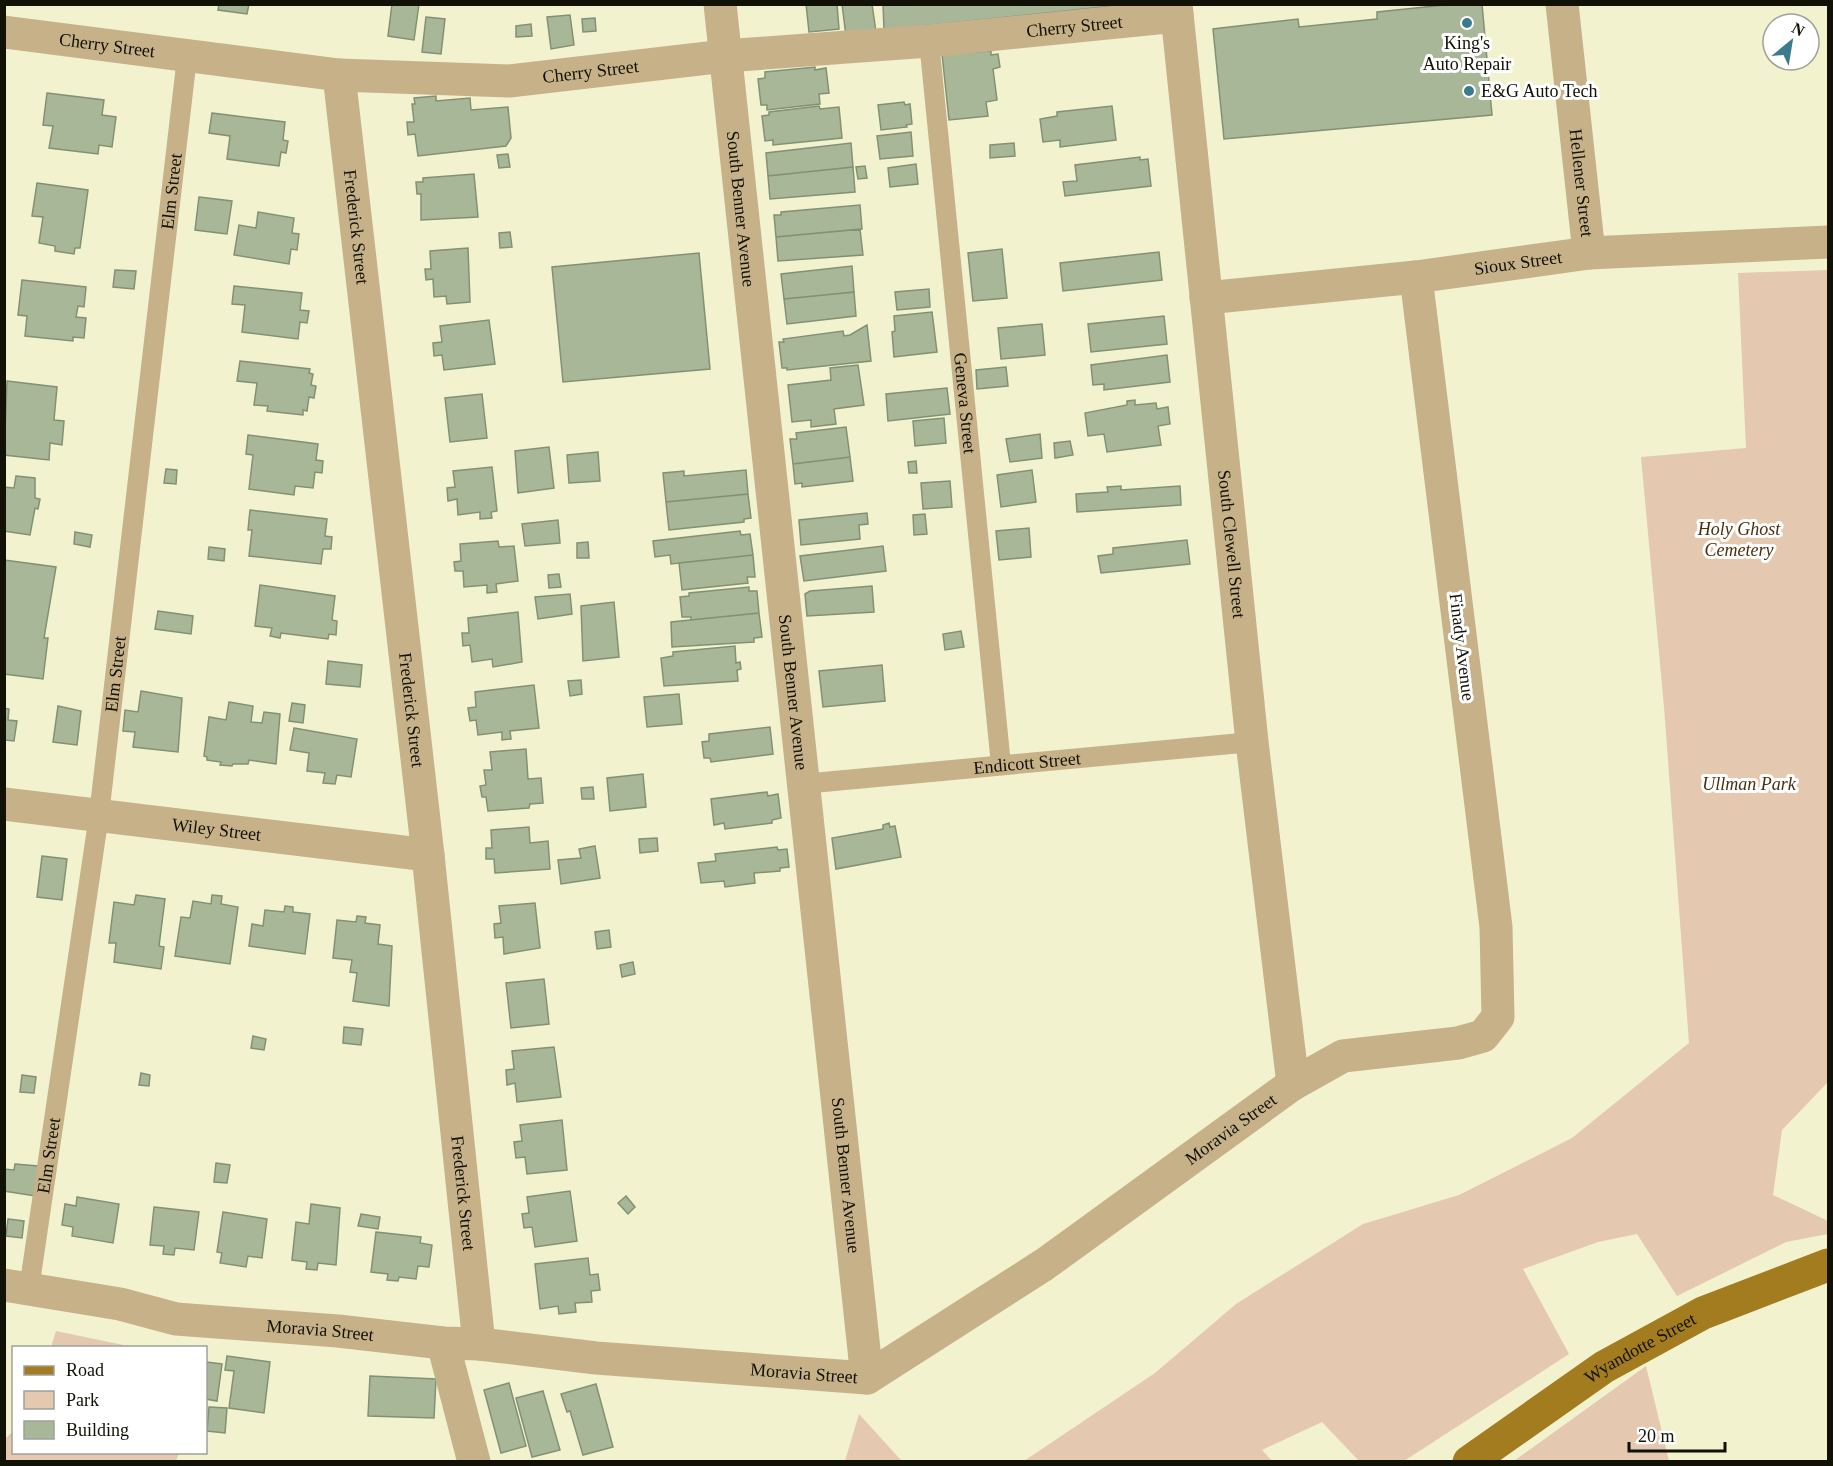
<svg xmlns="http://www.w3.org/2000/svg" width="1833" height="1466" font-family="Georgia,serif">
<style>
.green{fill:#e5c8b0}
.building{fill:#a7b798;stroke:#829173;stroke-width:1.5}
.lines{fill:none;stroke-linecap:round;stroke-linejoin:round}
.lane{stroke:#c6b188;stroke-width:20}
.street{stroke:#c6b188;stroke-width:33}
.primary{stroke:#a27c1f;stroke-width:33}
.poi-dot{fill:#3a7b8e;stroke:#fff;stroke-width:2}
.labels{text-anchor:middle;stroke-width:6;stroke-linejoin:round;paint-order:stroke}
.street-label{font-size:18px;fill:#111105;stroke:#fff}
.poi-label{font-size:18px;fill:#111105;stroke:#fff}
.park-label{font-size:18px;font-style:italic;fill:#4b2d0e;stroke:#fff}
</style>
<rect width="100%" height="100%" fill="#f2f2ce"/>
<path class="green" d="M1828,270V1082L1782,1130L1773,1195L1828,1221V1234L1786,1242L1677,1296L1637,1234L1598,1242L1523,1269L1569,1354L1404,1461H1359L1322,1422L1262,1450L1272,1461H1024L1155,1373L1236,1304L1363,1224L1459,1195L1572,1138L1689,1043L1664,707L1641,457L1746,448L1738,273Z
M56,1331L133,1347H51Z
M1646,1366L1669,1461H1514Z
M859,1414L900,1459L903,1461H845Z
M13,1431L14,1452L179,1453L176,1461H5V1439Z"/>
<path class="building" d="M219,4H249L247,14L218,10Z
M392,4H419L414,40L388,36Z
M806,4H837L839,29L809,32Z
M842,4H872L876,32L846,36Z
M883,4H1132L884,30Z
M1454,4H1482L1492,115L1224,139L1213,29L1298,19L1299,27L1377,19V12Z
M570,15L574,45L551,49L547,17Z
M426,17L445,19L441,54L422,52Z
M595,18L596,31L583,32L582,19Z
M531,24L532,36L516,37V26Z
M991,51V55L998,54L1000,67L993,69L997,100L986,102L988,116L949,120L942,54Z
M815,67V70L826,68L829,93L819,94L820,104L767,110V105H761L758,79L765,78V72Z
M47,93L104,100L102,115L116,117L112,147L99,145L98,154L49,148L53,126L43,125Z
M436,96V101L470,98L471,110L508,107L511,138L506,146L418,156L415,134L408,135L407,122H414L412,104H415L414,98Z
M904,102L905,105L910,104L912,124L906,125L907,127L881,130L878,105Z
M819,106L820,109L839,107L842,138L773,145V140L765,141L762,116L769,115V112Z
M1112,106L1116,140L1060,147V140L1043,142L1040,119L1057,116V112Z
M212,113L285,122L283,140L288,141L286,153L281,152L279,166L227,159L230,136L209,133Z
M911,132L913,156L880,159L877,136Z
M851,143L853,167L768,176L766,153Z
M1014,143L1015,156L990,158V145Z
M508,154L510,167L499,168L497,155Z
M1140,157V160L1148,159L1151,186L1065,196L1063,182L1077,181L1075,165Z
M916,164L918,184L890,187L888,168Z
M865,166L867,178L858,179L856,167Z
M853,167L855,192L770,199L768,176Z
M474,174L478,217L421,220V194H417L416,182H423V178Z
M37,183L88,190L80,248H75L74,254L55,251V246L39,243L43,217L32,216Z
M199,197L232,201L227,234L195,230Z
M860,205L862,229L776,237L774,215H781V212Z
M258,212L294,218L292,233L299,234L297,250L291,249L289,264L234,255L239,225L256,228Z
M860,229L863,255L778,261L776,237Z
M510,232L512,247L500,248L499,233Z
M468,248L470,302L447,304L446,296L434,297L433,279L426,280L425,269H431L430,251Z
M1002,249L1007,298L973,301L968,253Z
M1159,252L1162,280L1063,291L1060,263Z
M699,253L710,369L563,382L552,267Z
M852,266L854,292L784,299L781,274Z
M115,270L136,271L134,289L113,287Z
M22,280L86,287L84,307L78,306L76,317L86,318L84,338L73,337V341L25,336L27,316L18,315Z
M234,286L302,293L300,310L309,311L307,323L300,322L298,339L242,332L245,305L232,304Z
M929,289L930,307L897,310L895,292Z
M854,292L856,316L787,324L784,299Z
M932,312L937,352L894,357L892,332L895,331L894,316Z
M1164,316L1167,344L1091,352L1088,324Z
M489,320L495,364L444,370L442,355L434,356L433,343L442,342L440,326Z
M1042,324L1045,355L1001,359L998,328Z
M867,325L871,361L787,370V368H782L779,342H784L783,339L843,331L844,336L850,335Z
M1167,355L1170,382L1104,390V384L1093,385L1091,365Z
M240,361L310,369L309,373L313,374L311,385L316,386L314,398L309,397L307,411L303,410V415L267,411L268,406L254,405L257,383L237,381Z
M858,365L864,405L834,409L836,424L811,427V420L792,422L788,385L831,380L830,368Z
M1006,367L1008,386L977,389L976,370Z
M7,381L57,387L54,420L64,421L62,445L50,443L49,460L4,455Z
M947,388L950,414L888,421L886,394Z
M482,394L487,438L450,442L445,398Z
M1135,400V405L1156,403L1157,409L1168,407L1170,424L1158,426L1161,445L1107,452L1104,434L1088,436L1085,413L1127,405V401Z
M944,418L946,443L915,446L913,421Z
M846,427L850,457L793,464L790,439H797L796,433Z
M1040,434L1042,458L1010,462L1006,439Z
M248,435L318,444L316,460L323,461L322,473L315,472L313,488L295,486L294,495L249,489L253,455L246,454Z
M1070,441L1073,455L1055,458L1054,443Z
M549,447L554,488L518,493L515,451Z
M598,452L600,481L569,483L567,455Z
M850,457L853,481L802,487V483L795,484L793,464Z
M916,461L917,473H909L908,462Z
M492,467L497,511L491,512L492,518L480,519V512L458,515L457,499L448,501L447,488L455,487L453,471Z
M166,469L177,470L176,484L164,483Z
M746,470L748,494L666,502L663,473L684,471V476Z
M1032,470L1036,502L1001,507L997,475Z
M16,476L35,478V498L40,499L38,509L35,508L30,535L4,531V487L14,488Z
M950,481L952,507L923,509L921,483Z
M1121,486V490L1180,486L1181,505L1077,512L1076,494L1108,492L1107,487Z
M748,494L751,518L744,519V522L669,530L666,502Z
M250,510L327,519L325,536L332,537L331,549H323L321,564L249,556L252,530H248Z
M867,513L868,524L859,525L860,539L801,545L799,520Z
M925,514L927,534L914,535L913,515Z
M558,520L560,543L525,546L522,524Z
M1029,528L1031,557L999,560L996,531Z
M740,531L741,535L750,534L753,555L671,564L670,555L655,557L653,541Z
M75,532L92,535L90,547L74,544Z
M1187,540L1190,564L1101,573L1098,556L1113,554V548Z
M498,541L499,547L514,546L518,581L496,584L497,592L487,593V585L464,587L463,571H455L454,562L461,561L460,544Z
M588,542L589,558H577V543Z
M883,546L886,571L804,581L800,556Z
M209,547L225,549L224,561L208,559Z
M753,555L755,577H747L748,583L682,590L679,563Z
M4,560L56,567L44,638H48L43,679L4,674Z
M559,574L561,587L549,588L548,575Z
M260,585L335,596L332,620L337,621L336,635L329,634L328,639L281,633L280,638L270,636L272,628L255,626Z
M872,586L874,612L807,616L805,594L810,591Z
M749,587V591H757L759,613L691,620V617H682L680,597L689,596V593Z
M570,594L572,614L538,619L535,597Z
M614,602L619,657L583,661L581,606Z
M158,611L193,616L191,634L155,629Z
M518,612L522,662L493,667L492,659L472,662L470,645L463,646L462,633H469L468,618Z
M759,613L762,637L754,638V642L672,647L671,622Z
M961,631L964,647L945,650L943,634Z
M735,646L736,663L740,662L741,669L737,670L738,681L664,686L661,658L673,656V652Z
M328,661L362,665L360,687L326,684Z
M882,665L885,701L823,707L819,671Z
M581,680L582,694L570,696L568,681Z
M534,685L539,728L510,731L511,739L502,740V732L478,735L476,720L470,721L468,708L476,707L475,692Z
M141,691L182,698L178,752L133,747L135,732L123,731L125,710L138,712Z
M679,694L682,724L647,727L644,697Z
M229,702L253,706L251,722L262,723L264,712L280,714L276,764L249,760L248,764H233L232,766L220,765L221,762L207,760V757L204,756L209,717L226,720Z
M292,703L305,705L303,723L289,721Z
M58,706L81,711L77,745L53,742Z
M4,708L9,709L8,720L17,721L14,741L5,740L4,748Z
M770,727L773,754L711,762L710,758H704L702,742L709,741V734Z
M294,728L357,739L351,777L337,775L335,784L323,783L325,773L307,771L309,753L290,750Z
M526,749L528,779L541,778L543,803L530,804L529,808L488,811L486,797H482L480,786L486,785L484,770H492L490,752Z
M643,774L646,807L610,811L607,778Z
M593,787L594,799H582L581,788Z
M767,792L768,796L778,794L781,818L772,820V823L725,829L724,823L714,825L711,799Z
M889,823L890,827L895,826L901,857L836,869L832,838L883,829V825Z
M529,827L530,843L548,841L550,869L495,873L494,859H486V848H492L491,830Z
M657,838L658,851L640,853L639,839Z
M595,846L600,878L561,884L558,860L581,858L579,849Z
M777,847L778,850L787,849L789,867L780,868V871L754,873L755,883L725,887L724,881L701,883L698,863L716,861L715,854Z
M42,856L67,859L62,900L37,897Z
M136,895L165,899L159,946L164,947L161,969L114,962L116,943H109L114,902L134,905Z
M212,895L222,896L221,904L238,907L230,964L175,956L181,917L190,918L193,901L211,904Z
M535,903L540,948L504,954L503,937L495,938L494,924L501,923L499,906Z
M285,906L293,907V912L310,914L305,954L249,946L252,924L263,926L265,910L284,912Z
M357,916L366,917L365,923L380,925L378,944L392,946L389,1006L353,1001L357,973L350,972L352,960L333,958L337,920L356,922Z
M609,930L611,947L597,949L595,932Z
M633,962L635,974L622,977L620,965Z
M544,979L549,1024L511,1028L506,983Z
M344,1027L363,1029L361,1045L343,1043Z
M253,1036L266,1039L264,1050L251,1048Z
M554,1047L561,1097L517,1102L515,1083L507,1085L506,1070L514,1069L512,1051Z
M141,1073L150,1075L149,1086L139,1085Z
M22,1075L36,1077L34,1093L20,1092Z
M562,1120L567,1170L527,1174L525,1157L516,1158L514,1142L522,1141L520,1125Z
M216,1163L230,1165L227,1183L214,1182Z
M15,1164L38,1166L35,1196L4,1191V1169L14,1170Z
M570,1191L577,1241L535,1247L532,1227L524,1228L522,1214L529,1213L527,1197Z
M626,1196L635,1207L628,1214L618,1203Z
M77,1197L119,1204L113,1243L72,1236L73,1227L62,1225L65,1204L76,1206Z
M311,1204L340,1208L336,1265L318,1263L317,1270L306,1269L307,1262L292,1260L296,1222L309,1224Z
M154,1207L199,1212L194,1250L175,1248L174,1255L163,1254L164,1246L150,1245Z
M223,1212L267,1219L262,1258L248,1256L246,1267L220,1263L222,1253L217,1252Z
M361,1214L380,1217L378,1229L358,1226Z
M8,1219L24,1221L22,1238L6,1236Z
M376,1232L421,1237L420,1243L432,1245L429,1267L418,1266L416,1279L399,1277L398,1281L387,1280L388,1274L371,1272Z
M588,1258L590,1275L598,1274L600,1290L591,1291L592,1302L575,1303L576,1312L559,1314L558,1306L540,1309L535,1264Z
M227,1356L270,1362L264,1413L229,1408L234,1371L225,1370Z
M206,1362L222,1364L217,1401L206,1399Z
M370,1376L436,1379L434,1418L368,1416Z
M509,1383L526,1446L501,1453L484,1390Z
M596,1384L613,1447L583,1455L570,1411L567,1412L561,1394Z
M543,1391L560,1450L532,1457L516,1398Z
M209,1407L227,1408L225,1433L207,1431Z"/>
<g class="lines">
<g class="lane">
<path id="s1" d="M929,41L1001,765"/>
<path id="s2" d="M802,784L1252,742"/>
<path id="s3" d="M29,1289L99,815L187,57"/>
</g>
<g class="street">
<path id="s4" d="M720,4C765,463 821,920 867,1378"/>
<path id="s5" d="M1176,4L1252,742L1293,1084"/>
<path id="s6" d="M1562,4L1589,253"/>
<path id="s7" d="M4,32L339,75L509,81L725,56L929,41L1177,16"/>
<path id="s8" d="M339,75L428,855L479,1344"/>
<path id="s9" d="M1206,298L1416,277L1589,253L1828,242"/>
<path id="s10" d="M4,804L428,855"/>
<path id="s11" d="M4,1285L120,1304L176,1319L338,1331L443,1343L479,1344L596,1358L867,1378L1045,1264L1293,1084L1343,1056L1458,1043L1483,1036L1498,1017L1496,927L1416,277"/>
<path d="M443,1343L474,1462"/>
</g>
<path class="primary" id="s12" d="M1469,1462L1604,1367L1703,1313L1828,1265"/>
</g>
<g class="poi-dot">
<circle cx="1467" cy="23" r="6"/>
<circle cx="1469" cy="91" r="6"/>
</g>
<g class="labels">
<g class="street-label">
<text dy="6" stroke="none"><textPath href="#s7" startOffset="1076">Cherry Street</textPath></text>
<text dy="6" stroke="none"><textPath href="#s7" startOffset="104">Cherry Street</textPath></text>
<text dy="6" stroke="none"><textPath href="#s7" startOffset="590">Cherry Street</textPath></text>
<text dy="6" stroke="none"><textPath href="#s6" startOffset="180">Hellener Street</textPath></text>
<text dy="6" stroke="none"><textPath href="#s3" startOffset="1107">Elm Street</textPath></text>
<text dy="6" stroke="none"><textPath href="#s4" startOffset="206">South Benner Avenue</textPath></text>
<text dy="6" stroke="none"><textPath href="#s8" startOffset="153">Frederick Street</textPath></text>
<text dy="6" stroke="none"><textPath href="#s9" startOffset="314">Sioux Street</textPath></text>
<text dy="6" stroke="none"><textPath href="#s1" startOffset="364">Geneva Street</textPath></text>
<text dy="6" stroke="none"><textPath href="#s5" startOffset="543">South Clewell Street</textPath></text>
<text transform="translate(1462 647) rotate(83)" y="6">Finady Avenue</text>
<text dy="6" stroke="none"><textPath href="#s3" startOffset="621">Elm Street</textPath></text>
<text dy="6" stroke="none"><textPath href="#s4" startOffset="692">South Benner Avenue</textPath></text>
<text dy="6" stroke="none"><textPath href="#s8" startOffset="639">Frederick Street</textPath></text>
<text dy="6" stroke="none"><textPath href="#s2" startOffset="226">Endicott Street</textPath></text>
<text dy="6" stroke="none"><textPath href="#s10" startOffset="214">Wiley Street</textPath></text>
<text dy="6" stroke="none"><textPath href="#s11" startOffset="1310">Moravia Street</textPath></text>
<text dy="6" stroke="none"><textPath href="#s3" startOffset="135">Elm Street</textPath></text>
<text dy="6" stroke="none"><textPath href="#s4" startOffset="1178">South Benner Avenue</textPath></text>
<text dy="6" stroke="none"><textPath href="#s8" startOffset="1125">Frederick Street</textPath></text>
<text dy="6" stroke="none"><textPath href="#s11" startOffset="320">Moravia Street</textPath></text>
<text dy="6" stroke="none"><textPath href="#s12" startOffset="206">Wyandotte Street</textPath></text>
<text dy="6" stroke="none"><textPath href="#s11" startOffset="806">Moravia Street</textPath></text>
</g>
<g class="poi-label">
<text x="1467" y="49">King's<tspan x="1467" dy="21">Auto Repair</tspan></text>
<text x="1481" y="97" text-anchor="start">E&amp;G Auto Tech</text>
</g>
<g class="park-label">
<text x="1739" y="535">Holy Ghost<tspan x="1739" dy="21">Cemetery</tspan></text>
<text x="1749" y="790">Ullman Park</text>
</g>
</g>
<rect width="1833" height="1466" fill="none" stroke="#111105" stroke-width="12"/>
<rect x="12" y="1346" width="195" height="108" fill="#ffffff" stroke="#a0a09b" stroke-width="1.5"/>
<rect x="24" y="1366" width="30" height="9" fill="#a27c1f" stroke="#a0a09b" stroke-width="1.5"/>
<text x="66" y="1376" font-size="18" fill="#111105">Road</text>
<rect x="24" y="1391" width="30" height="18" fill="#e5c8b0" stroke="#a0a09b" stroke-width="1.5"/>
<text x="66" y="1406" font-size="18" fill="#111105">Park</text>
<rect x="24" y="1421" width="30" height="18" fill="#a7b798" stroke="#a0a09b" stroke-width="1.5"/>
<text x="66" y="1436" font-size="18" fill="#111105">Building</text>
<g transform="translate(1791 42) rotate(30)"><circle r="28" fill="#ffffff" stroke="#a0a09b" stroke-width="1.5"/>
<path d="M0-4.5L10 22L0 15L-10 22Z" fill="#3a7b8e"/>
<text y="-9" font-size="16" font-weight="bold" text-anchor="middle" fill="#111105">N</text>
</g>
<path d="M1629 1442v9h96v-9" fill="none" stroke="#111105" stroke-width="3"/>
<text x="1638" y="1442" font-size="18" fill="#111105" stroke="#ffffff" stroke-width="4.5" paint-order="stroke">20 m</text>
</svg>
